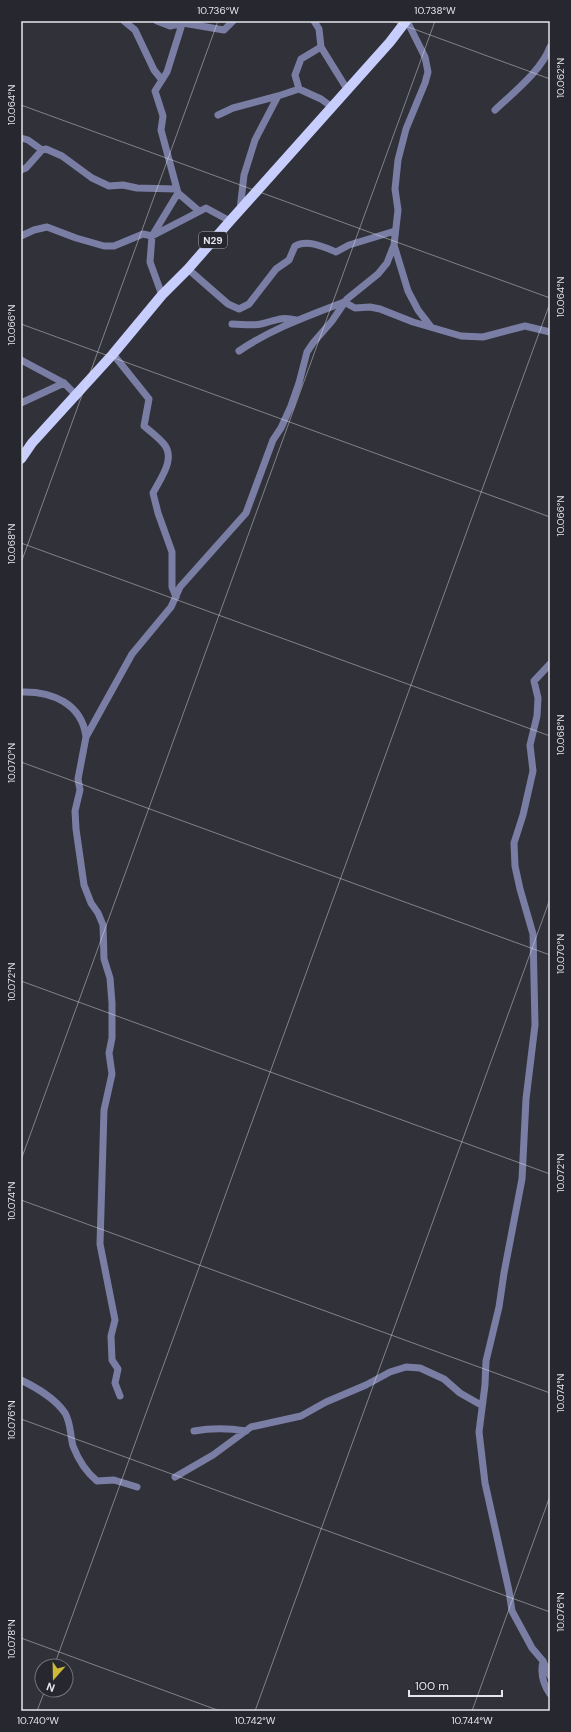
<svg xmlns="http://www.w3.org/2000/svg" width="571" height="1732" font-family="'DM Sans',sans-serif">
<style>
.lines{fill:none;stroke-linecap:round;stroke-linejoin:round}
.minor{stroke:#7a7ea4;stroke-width:7}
.primary{stroke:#c7cdfc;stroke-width:10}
.ticks{fill:none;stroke:#e5e6eb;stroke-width:1;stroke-opacity:0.45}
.labels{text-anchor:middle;stroke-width:4;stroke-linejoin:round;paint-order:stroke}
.shield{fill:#26272f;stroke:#acadb3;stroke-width:1}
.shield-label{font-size:10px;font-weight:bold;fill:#e5e6eb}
.neatline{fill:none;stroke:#e5e6eb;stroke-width:1.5}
.ticks-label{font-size:10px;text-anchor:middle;fill:#e5e6eb}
</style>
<rect width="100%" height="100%" fill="#303139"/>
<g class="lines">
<path class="minor" d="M124,21L135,30L154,70L162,80
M157,21L170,26L183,23L224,30L233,21
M407,21L425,57L428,72L425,83L406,129L398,160L395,189L398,210L394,245L408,291L418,310L431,327
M321,47L347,89
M299,89L321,99L332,107
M495,110C513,93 542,70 550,47
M218,115L233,108L278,96
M21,138L28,140L42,150L46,149L62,156L92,178L109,186L123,185L137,188L176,189
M21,170L26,168L42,150
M178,193L199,211
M240,210L244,175L255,140L278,96L299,89L295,75L301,59L321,47L319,29L314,21
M21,236L34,230L47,227L76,238L104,246H114L143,234L152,236L206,208L230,221
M188,269L228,304L239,309L249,304L276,269L289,260L295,246C308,239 324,247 336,252L349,245L395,231
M162,295L150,262L152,236L178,193L161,130L163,116L155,91L167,72L183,21
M344,302L355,308L370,307L380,309L413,322L461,336L483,337L525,326L550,332
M232,324C241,324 252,326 261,324C275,321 280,316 296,320
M239,351C271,329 308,316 344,302
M113,354L149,399L144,426C150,431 158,437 163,443C177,458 160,479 153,493L158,513L172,552V587L176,597
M21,360L64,383L77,396
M21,403L64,383
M550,664L534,681L538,698L537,716L530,745L533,771L523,815L514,843L515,866L520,889L533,934L535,1025L526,1099L522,1179L504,1273L499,1307L486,1361L485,1385L479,1432L485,1483L509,1591L512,1611L532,1648L543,1661L550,1676
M21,692C51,691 82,703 86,737
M21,1380C37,1388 55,1398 65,1413C71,1423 70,1435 73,1446C78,1459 86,1472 97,1481L114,1480L137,1487
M120,1396L115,1383L118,1369L112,1360L111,1336L115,1320L100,1244L104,1110L112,1074L109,1053L112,1038V1003L110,978L104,959L103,925L98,913L91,903L84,885L76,829L75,811L80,790L78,779L86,737L132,654L171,607L180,587L246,513L273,440L281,428L291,406L299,383L307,352L313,343L332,321L347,299L378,274L387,263L394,245
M194,1431C211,1428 228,1428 246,1431
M175,1477L213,1455L251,1427L301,1416L326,1402L366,1385L390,1372L406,1367L420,1368L444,1379L460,1393L481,1405
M543,1661C540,1674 543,1684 550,1694"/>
<path class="primary" d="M21,459L32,443L113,354L162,295L188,269L230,221L390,42L406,21"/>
</g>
<path class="ticks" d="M392,21L550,79M21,105L550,298M21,324L550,517M21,543L550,736M21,563L218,21M21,762L550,955M21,981L550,1174M21,1160L435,21M21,1200L550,1393M21,1419L550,1612M21,1638L220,1711M54,1666L550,303M37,1711L45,1690M255,1711L550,899M472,1711L550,1496"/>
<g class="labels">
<rect class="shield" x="199" y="232" width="28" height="16" rx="3"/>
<g class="shield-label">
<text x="213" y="244">N29</text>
</g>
</g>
<rect width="571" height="1732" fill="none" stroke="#26272f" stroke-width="44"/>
<g transform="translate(54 1678) rotate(200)"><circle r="19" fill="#26272f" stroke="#72737a"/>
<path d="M0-3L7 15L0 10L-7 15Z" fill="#ceb838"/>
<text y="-6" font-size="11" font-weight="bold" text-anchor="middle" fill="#e5e6eb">N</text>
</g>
<path d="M409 1690v6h93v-6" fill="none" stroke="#e5e6eb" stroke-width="2"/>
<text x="415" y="1690" font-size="12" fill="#e5e6eb" stroke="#26272f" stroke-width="3" paint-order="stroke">100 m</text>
<rect x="22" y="22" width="527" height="1688" class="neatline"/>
<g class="ticks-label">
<text x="218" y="14">10.736°W</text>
<text x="435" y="14">10.738°W</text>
<text transform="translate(560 78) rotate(-90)" y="4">10.062°N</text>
<text transform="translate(11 105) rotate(-90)" y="4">10.064°N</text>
<text transform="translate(560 297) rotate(-90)" y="4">10.064°N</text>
<text transform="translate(11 325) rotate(-90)" y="4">10.066°N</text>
<text transform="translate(560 516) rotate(-90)" y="4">10.066°N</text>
<text transform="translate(11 544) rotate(-90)" y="4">10.068°N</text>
<text transform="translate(560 735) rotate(-90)" y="4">10.068°N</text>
<text transform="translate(11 763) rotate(-90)" y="4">10.070°N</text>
<text transform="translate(560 954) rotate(-90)" y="4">10.070°N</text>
<text transform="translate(11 982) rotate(-90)" y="4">10.072°N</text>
<text transform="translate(560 1173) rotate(-90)" y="4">10.072°N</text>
<text transform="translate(11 1201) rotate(-90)" y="4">10.074°N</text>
<text transform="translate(560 1393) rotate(-90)" y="4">10.074°N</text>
<text transform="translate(11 1420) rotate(-90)" y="4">10.076°N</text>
<text transform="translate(560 1612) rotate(-90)" y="4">10.076°N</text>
<text transform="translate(11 1639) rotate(-90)" y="4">10.078°N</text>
<text x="38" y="1724">10.740°W</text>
<text x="255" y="1724">10.742°W</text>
<text x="472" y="1724">10.744°W</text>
</g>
</svg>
